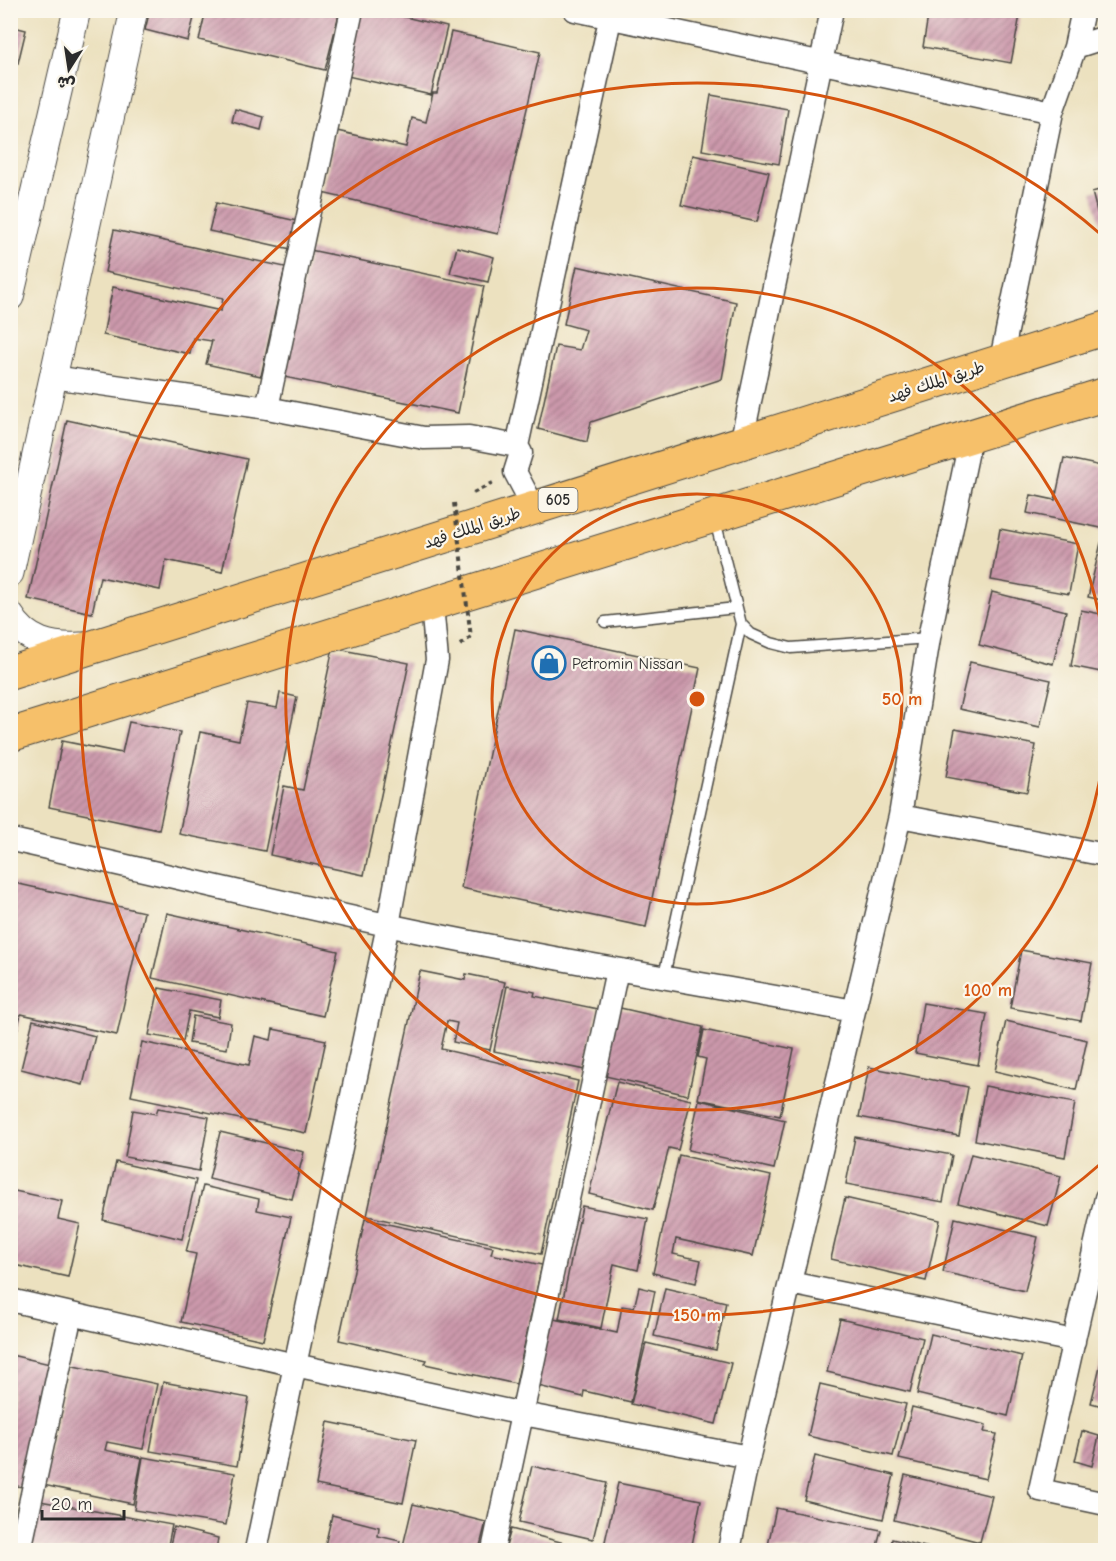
<svg xmlns="http://www.w3.org/2000/svg" width="1116" height="1561" font-family="'Comic Neue','Playpen Sans Arabic',sans-serif">
<style>
.building{fill:url(#building-hatch)}
.lines{fill:none;stroke-linecap:round;stroke-linejoin:round}
.service-casing{stroke:#484641;stroke-width:13}
.minor-casing{stroke:#484641;stroke-width:25}
.tertiary-casing{stroke:#484641;stroke-width:29}
.motorway-casing{stroke:#484641;stroke-width:35}
.path{stroke:#484641;stroke-width:4;stroke-dasharray:4.5 4.5;stroke-linecap:butt}
.service{stroke:#fff;stroke-width:10}
.minor{stroke:#fff;stroke-width:22}
.tertiary{stroke:#fff;stroke-width:27}
.motorway{stroke:#f6c06b;stroke-width:33}
.path-bridge{stroke:#484641;stroke-width:4;stroke-dasharray:4.5 4.5;stroke-linecap:butt}
.ring{fill:none;stroke:#d5540f;stroke-width:3}
.labels{text-anchor:middle;stroke-width:4.5;stroke-linejoin:round;paint-order:stroke}
.shield{fill:#fbf7ec;stroke:#696865;stroke-width:1.5}
.shield-label{font-size:15px;font-weight:bold;fill:#2b2b2b}
.street-label{font-size:16px;fill:#2b2b2b;stroke:#fbf7ec}
.poi-label{font-size:16px;fill:#2b2b2b;stroke:#fbf7ec;text-anchor:start}
.centre{fill:#d5540f;stroke:#fbf7ec;stroke-width:3}
.ring-label{font-size:18px;text-anchor:middle;font-weight:bold;fill:#d5540f;stroke:#fbf7ec;stroke-width:4.5;stroke-linejoin:round;paint-order:stroke}
</style>
<defs>
<pattern id="building-hatch" width="6" height="6" patternUnits="userSpaceOnUse" patternTransform="scale(1.5)"><rect width="6" height="6" fill="#cc99ac"/><path d="M-1 1l2-2M0 6l6-6M5 7l2-2" fill="none" stroke="#a67d8c"/></pattern>
</defs>
<rect width="100%" height="100%" fill="#fbf7ec"/>
<filter id="ink" filterUnits="userSpaceOnUse"><feTurbulence type="fractalNoise" baseFrequency=".0167" numOctaves="2"/><feDisplacementMap in="SourceGraphic" scale="12" xChannelSelector="R" yChannelSelector="G"/><feConvolveMatrix kernelMatrix="1 2 1 2 8 2 1 2 1" color-interpolation-filters="sRGB"/></filter>
<filter id="wash" filterUnits="userSpaceOnUse"><feTurbulence type="fractalNoise" baseFrequency=".008" numOctaves="4" result="noise"/><feDisplacementMap in="SourceGraphic" scale="24" xChannelSelector="R" yChannelSelector="G"/><feGaussianBlur stdDeviation="1.35" result="paint"/><feColorMatrix in="noise" values="0 0 0 0 0 0 0 0 0 0 0 0 0 0 0 0 0 1.4 0 .05"/><feComposite in="paint" operator="in"/></filter>
<g filter="url(#wash)">
<rect width="100%" height="100%" fill="#ece1bf"/>
<g id="blocks">
<path class="building" d="M150,10H196L188,41L145,30Z
M206,10H340L325,70L199,40Z
M359,10H376L447,27L431,95L343,75Z
M929,10H1021L1011,63L923,47Z
M10,26L26,30L18,63L10,61Z
M451,32L540,52L498,234L322,193L337,131L406,147L412,118L426,122L433,93H437Z
M711,95L788,109L779,164L702,150Z
M235,109L264,117L261,130L232,122Z
M693,155L769,172L757,222L681,205Z
M1106,188V242H1105L1092,192Z
M216,203L297,221L291,249L209,231Z
M114,230L285,267L261,376L206,364L212,341L193,338L190,354L103,335L113,287L221,311L223,298L105,272Z
M457,247L494,257L488,282L450,273Z
M310,250L484,286L458,413L284,377Z
M577,266L736,302L722,379L591,422L587,442L538,429L556,346L580,350L586,330L564,324Z
M67,420L247,459L222,572L166,560L160,590L100,577L92,613L28,599Z
M1064,458L1106,467V529L1027,513L1031,495L1055,500Z
M1000,529L1078,544L1069,594L991,580Z
M1101,543L1106,544V601L1088,597Z
M992,592L1066,611L1053,664L979,645Z
M1081,610L1106,615V673L1071,666Z
M515,629L700,668L646,927L461,888Z
M333,648L409,663L364,875L270,855L284,786L303,790Z
M970,662L1051,680L1040,727L959,709Z
M280,693L297,697L265,851L179,834L200,732L239,740L247,703L277,708Z
M129,722L180,732L159,830L49,807L62,741L122,753Z
M955,729L1036,745L1027,792L946,777Z
M10,882L144,912L117,1035L21,1014L10,1059Z
M167,913L338,951L323,1016L152,978Z
M1021,950L1092,963L1081,1021L1010,1008Z
M420,971L465,980L466,974L505,982L490,1050L453,1042L457,1023L447,1021L441,1049L578,1081L541,1254L367,1216Z
M507,986L535,992L534,996L598,1009L585,1070L494,1051Z
M159,988L221,1000L218,1017L189,1011L183,1041L149,1035Z
M923,1003L987,1014L978,1065L915,1053Z
M616,1007L703,1027L688,1095L601,1075Z
M193,1016L231,1023L227,1049L189,1043Z
M33,1020L95,1036L83,1085L21,1069Z
M1006,1021L1087,1040L1076,1090L995,1071Z
M273,1029L326,1040L306,1133L131,1096L142,1042L249,1065L255,1036L271,1040Z
M704,1030L794,1049L780,1116L698,1099L706,1059L698,1057Z
M869,1067L968,1087L959,1136L859,1117Z
M617,1082L691,1100L678,1150L669,1148L653,1210L589,1194Z
M985,1086L1075,1103L1065,1157L975,1140Z
M699,1100L785,1120L774,1169L688,1150Z
M158,1108L209,1117L199,1171L125,1157L133,1110L156,1114Z
M220,1132L304,1152L292,1199L209,1179Z
M855,1137L952,1155L943,1202L846,1184Z
M971,1154L1061,1176L1048,1226L958,1203Z
M679,1155L771,1176L753,1256L676,1239L673,1254L701,1260L696,1283L653,1273Z
M116,1162L196,1180L182,1239L103,1220Z
M203,1186L259,1199L257,1210L291,1217L263,1340L181,1322L196,1254L186,1252Z
M10,1190L62,1201L58,1219L80,1224L68,1277L10,1264Z
M845,1198L940,1220L926,1281L831,1259Z
M582,1206L648,1219L638,1270L614,1264L601,1328L559,1319Z
M955,1218L1038,1237L1025,1291L943,1272Z
M365,1219L493,1247L491,1254L542,1265L516,1384L425,1364L427,1360L339,1340Z
M639,1287L655,1291L631,1402L584,1391L583,1397L534,1385L549,1318L617,1333L622,1306L634,1308Z
M665,1288L726,1302L716,1350L654,1336Z
M840,1319L923,1338L910,1392L827,1372Z
M931,1334L1022,1356L1008,1416L917,1394Z
M646,1343L731,1363L716,1424L631,1404Z
M1103,1354L1106,1355V1407L1091,1403Z
M11,1355L50,1364L23,1487L10,1485Z
M69,1365L157,1384L143,1449L107,1442L105,1450L142,1458L133,1504L43,1485Z
M163,1382L249,1398L237,1466L150,1451Z
M820,1384L906,1404L893,1456L808,1436Z
M912,1407L986,1425L984,1432L997,1434L986,1479L899,1459Z
M328,1422L416,1440L403,1503L316,1485Z
M1082,1431L1099,1436L1092,1466L1075,1461Z
M815,1456L894,1475L883,1519L804,1500Z
M143,1457L235,1473L226,1525L134,1510Z
M532,1466L607,1483L593,1539L519,1522Z
M905,1475L992,1496L980,1542L894,1520Z
M618,1483L701,1500L691,1550H625L604,1546Z
M40,1501L172,1525L167,1550H59L32,1545Z
M413,1504L486,1522L479,1550H402Z
M776,1508L881,1530L876,1550H767Z
M332,1515L379,1527L378,1536L400,1541L398,1550H324Z
M174,1527L218,1538L216,1550H169Z
M511,1529L591,1550H505Z
M892,1539L938,1550H890Z"/>
</g>
</g>
<g filter="url(#ink)">
<use href="#blocks" fill-opacity="0" stroke="#484641" stroke-width="1.5"/>
<g class="lines">
<defs>
<path id="service" d="M715,520L741,624L751,634L771,643L791,648L929,638
M605,622L736,608
M664,976L741,624"/>
<path id="minor" d="M575,10L1052,112
M1075,47L1106,37
M1001,360L1052,112L1075,47L1083,10
M53,377L267,408L424,438L469,437L517,446
M267,408L352,10
M741,444L832,10
M534,508L515,472L521,453L517,446L612,10
M900,816L1106,855
M12,840C137,868 262,898 387,925C542,958 699,983 854,1011
M1106,1198L1040,1490L1106,1504
M790,1283L1074,1341
M10,1300L295,1365L523,1414L749,1457
M20,1550L71,1314
M256,1550L388,925L437,660L432,605
M493,1550L617,970
M729,1550L744,1477L900,816L929,638L971,436"/>
<path id="tertiary" d="M10,297L77,10
M10,573L134,10
M10,615C26,642 52,648 81,646"/>
<path id="motorway" d="M10,673L1106,328
M10,735L1106,394"/>
</defs>
<use href="#service" class="service-casing"/>
<use href="#minor" class="minor-casing"/>
<use href="#tertiary" class="tertiary-casing"/>
<use href="#motorway" class="motorway-casing"/>
<path class="path" d="M473,493L493,483
M460,645L471,637"/>
<use href="#service" class="service"/>
<use href="#minor" class="minor"/>
<use href="#tertiary" class="tertiary"/>
<use href="#motorway" class="motorway"/>
<path class="path-bridge" d="M454,503L471,637"/>
</g>
</g>
<g class="ring">
<circle cx="697" cy="699" r="205"/>
<path d="M1105 746A411 411 0 1 1 1105 652"/>
<path d="M1105 1160A616 616 0 1 1 1105 238"/>
</g>
<defs>
<symbol id="shop-ring" viewBox="-11 -11 22 22"><circle r="9.5" fill="#fbf7ec" stroke="#1f6fb2" stroke-width="1.5"/><path d="M-5-2.5h2.3a2.7 3.5 0 0 1 5.4 0H5L5.5 6h-11ZM-1.5-2.5h3a1.5 2.3 0 0 0-3 0Z" fill="#1f6fb2"/></symbol>
</defs>
<g fill-rule="evenodd">
<use href="#shop-ring" x="530" y="644" width="38" height="38"/>
</g>
<g class="labels">
<rect class="shield" x="538.5" y="488" width="39" height="24" rx="4.5"/>
<g class="shield-label">
<text x="558" y="505">605</text>
</g>
<g class="street-label">
<text transform="translate(936 381) rotate(-18)" y="6">طريق الملك فهد</text>
<text transform="translate(472 527) rotate(-18)" y="6">طريق الملك فهد</text>
</g>
<g class="poi-label">
<text x="572" y="669">Petromin Nissan</text>
</g>
</g>
<circle cx="697" cy="699" r="9" class="centre"/>
<g class="ring-label">
<text x="902" y="705">50 m</text>
<text x="988" y="996">100 m</text>
<text x="697" y="1321">150 m</text>
</g>
<rect width="1116" height="1561" fill="none" stroke="#fbf7ec" stroke-width="36"/>
<g transform="translate(69 69) rotate(192)" stroke="#fbf7ec" stroke-width="4.5" paint-order="stroke">
<path d="M0-4.5L10 22L0 15L-10 22Z" fill="#2b2b2b"/>
<text y="-9" font-size="16" font-weight="bold" text-anchor="middle" fill="#2b2b2b">ش</text>
</g>
<path d="M42 1510v9h82v-9" fill="none" stroke="#2b2b2b" stroke-width="3"/>
<text x="51" y="1510" font-size="18" fill="#2b2b2b" stroke="#fbf7ec" stroke-width="4.5" paint-order="stroke">20 m</text>
</svg>
